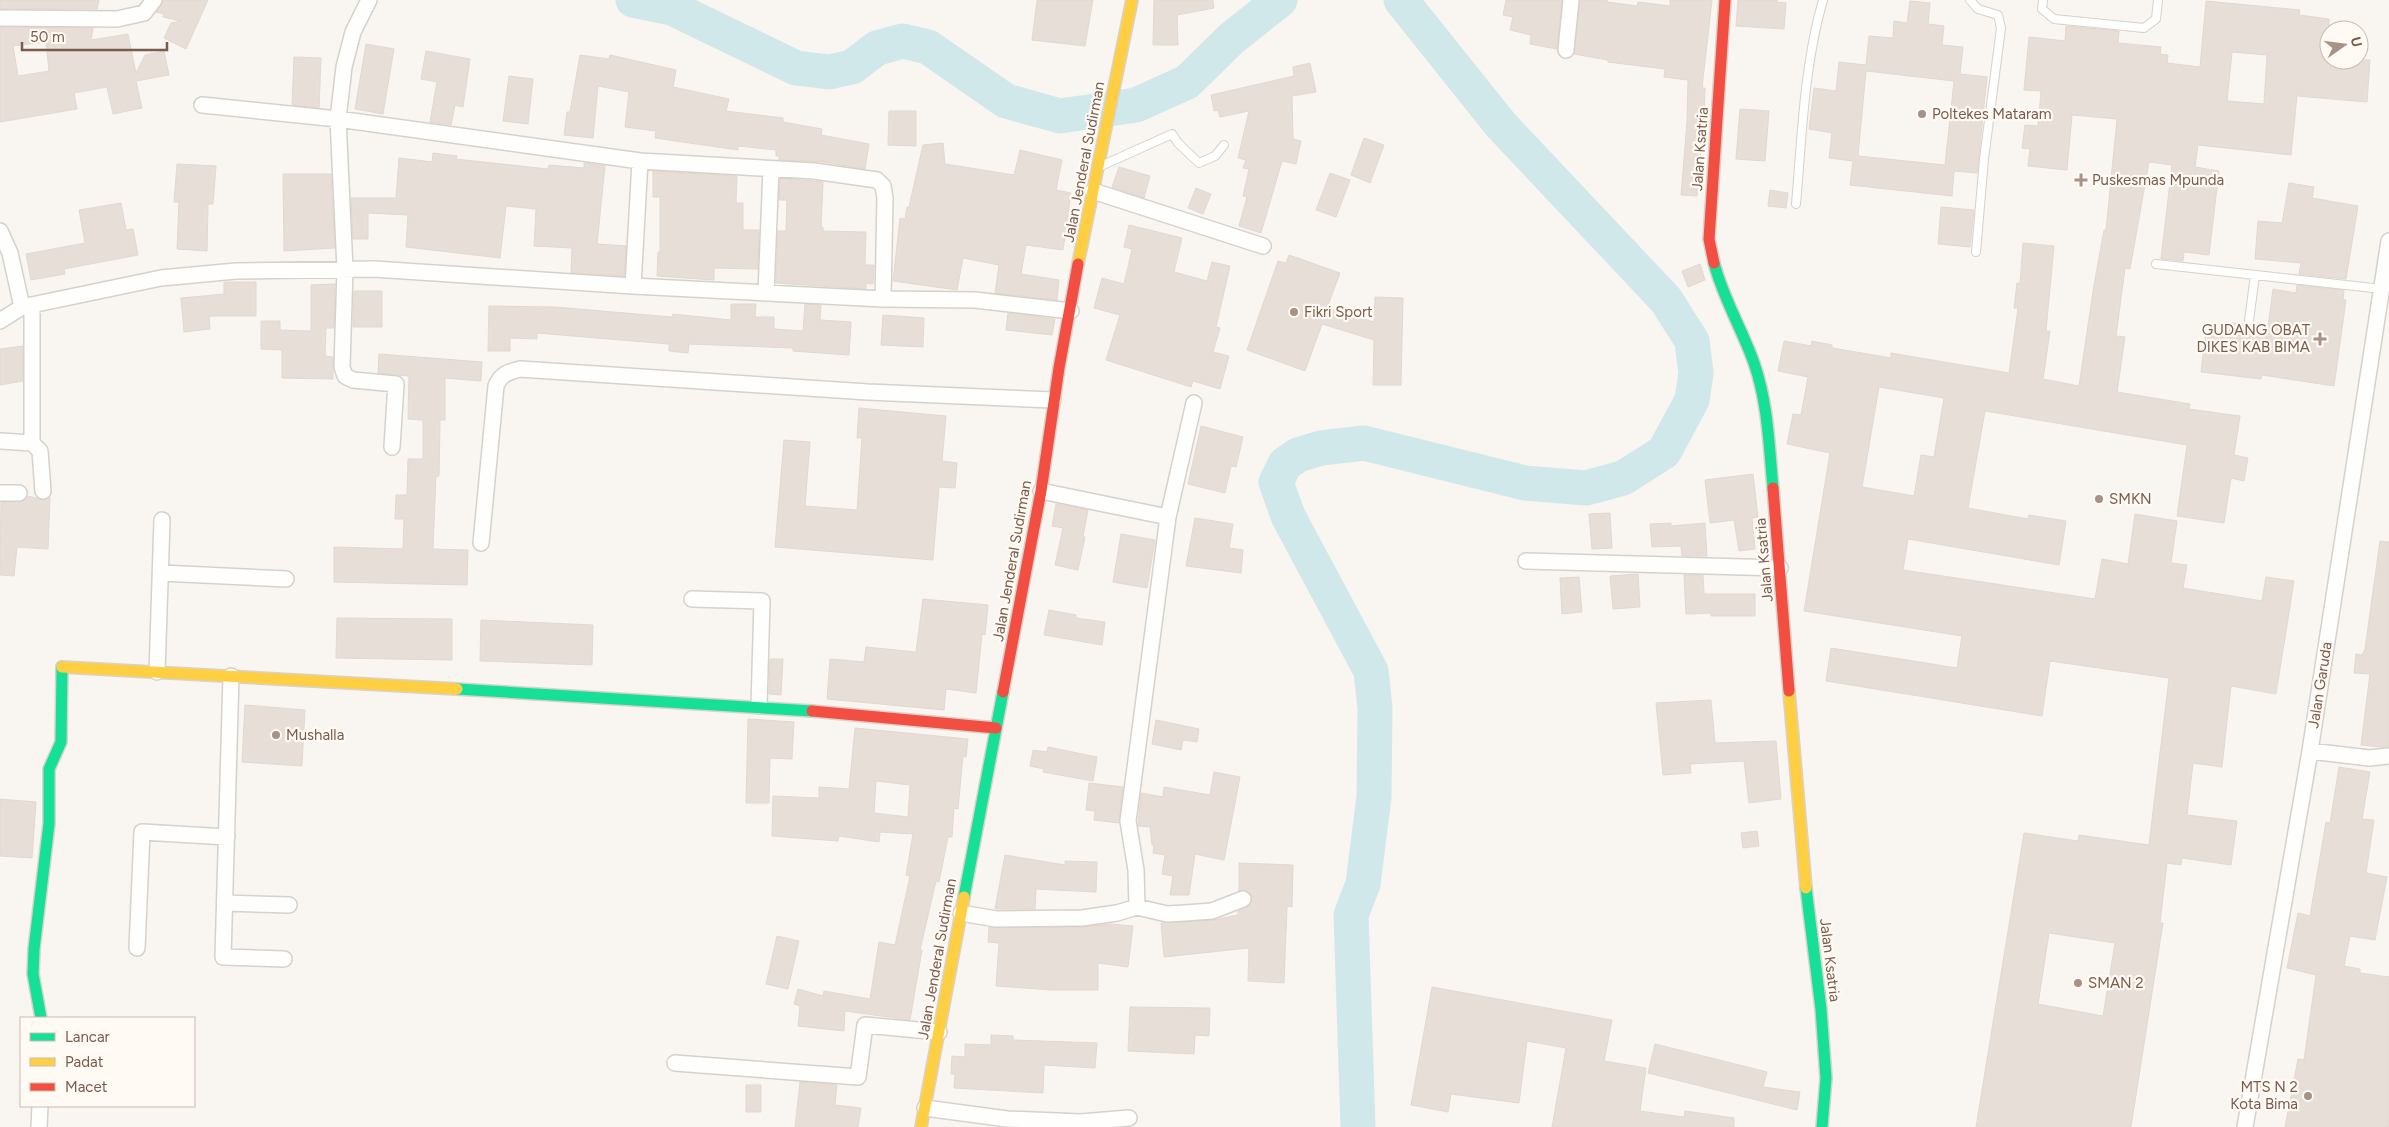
<svg xmlns="http://www.w3.org/2000/svg" width="2389" height="1127" font-family="Figtree,sans-serif">
<style>
.lines{fill:none;stroke-linecap:round;stroke-linejoin:round}
.river{stroke:#d0e8ea;stroke-width:35}
.building{fill:#e6ded7;stroke:#e2d8d2;fill-rule:evenodd}
.lane-casing{stroke:#d7d1cb;stroke-width:10}
.street-casing{stroke:#d7d1cb;stroke-width:18}
.fast-casing{stroke:#d9d2cb;stroke-width:14}
.slow-casing{stroke:#d9d2cb;stroke-width:14}
.jam-casing{stroke:#d9d2cb;stroke-width:14}
.lane{stroke:#fefefd;stroke-width:8}
.street{stroke:#fefefd;stroke-width:15}
.fast{stroke:#16e098;stroke-width:11}
.slow{stroke:#ffcf43;stroke-width:11}
.jam{stroke:#f24e42;stroke-width:11}
.poi-dot{fill:#a69286;stroke:#fffaf3;stroke-width:2}
.labels{text-anchor:middle;stroke-width:4.5;stroke-linejoin:round;paint-order:stroke}
.poi-label{font-size:15px;fill:#7a5c4d;stroke:#fffaf3;text-anchor:start}
.street-label{font-size:15px;fill:#7a5c4d;stroke:#fffaf3}
</style>
<rect width="100%" height="100%" fill="#f9f5f0"/>
<g class="lines">
<path class="river" d="M633,0L672,8L796,68L829,72L852,67L877,48L903,41L928,47L1006,101L1060,116L1136,105L1187,82L1232,38L1280,0
M1358,1127L1351,915L1363,884L1374,797L1375,708L1371,671L1288,516L1276,482L1285,464L1298,455L1321,448L1364,443L1525,483L1586,488L1623,478L1664,452L1692,400L1696,373L1692,341L1666,300L1501,125L1401,0"/>
</g>
<path class="building" d="M0,0H99L97,9H0Z
M163,0H208L186,49L164,38L171,23L181,21L163,17L164,14L156,12Z
M1037,0H1093L1085,46L1032,40Z
M1154,0H1213L1214,8L1177,15L1178,45H1153Z
M1506,0H1562L1557,49L1530,44L1531,35L1510,30L1513,17L1503,15Z
M1580,0H1607V2L1637,6L1638,2L1670,6V0H1712L1702,88H1705L1704,117L1697,196L1681,195L1687,122L1688,80L1664,77L1665,69L1608,62V60L1574,54Z
M1738,0H1777V2L1786,3L1784,29L1736,26Z
M1910,1L1930,3L1928,24L1944,26L1942,45L1963,47L1960,74L1987,77L1977,173L1954,171L1952,196L1850,185L1853,161L1829,158L1832,133L1809,129L1814,88L1836,91L1839,62L1866,65L1869,36L1893,38L1894,21L1907,23ZM1866,71L1954,81L1945,165L1858,156Z
M2206,1L2300,10L2299,15L2329,19V60H2370L2367,102L2297,96L2291,155L2198,145L2195,167L2219,171L2209,255L2184,252L2183,261L2161,259L2172,165L2149,162L2130,269L2125,268L2116,336L2125,337L2117,392L2190,404L2189,409L2240,416L2234,455L2248,458L2244,481L2231,478L2224,523L2177,516L2187,445L1985,411L1968,508L2028,519L2029,515L2066,521L2059,565L1908,539L1903,570L2095,599L2102,559L2128,564L2135,514L2177,521L2171,563L2187,565L2183,588L2262,601L2266,577L2294,581L2276,694L2231,686L2222,767L2193,763L2187,815L2237,821L2231,865L2182,858L2181,865L2167,863L2160,923H2163L2131,1127H1976L2024,833L2078,841L2079,835L2149,845L2169,678L2050,661L2042,716L1826,681L1831,648L1957,668L1962,636L1804,611L1830,453L1787,444L1793,414L1801,415L1808,377L1778,371L1784,341L1811,346L1812,341L1832,345V348L1891,358V353L2009,373L2018,308H2014L2017,283H2020L2023,243L2054,246L2046,331H2050L2043,379L2079,386L2094,285L2104,230H2106L2117,119L2072,115L2067,170L2028,166L2030,149L2022,148L2025,125L2038,126L2041,91L2024,90L2029,37L2065,41L2066,26L2119,31L2118,43L2161,47L2160,54L2168,55L2167,63L2200,67ZM2232,52L2267,55L2264,104L2227,101ZM1879,387L1944,398L1934,457L1921,455L1914,496L1862,487ZM2049,933L2115,943L2103,1016L2038,1004Z
M0,27L93,28L91,40L128,34L136,73L145,55L164,51L169,75L136,81L142,108L113,114L107,87L74,93L77,109L0,122ZM46,42L49,71L18,76L13,46Z
M366,44L394,49L383,114L355,109Z
M426,51L470,59L463,107L455,105L451,125L430,122L437,82L421,79Z
M580,55L609,59L610,55L676,70L673,87L729,99L726,111L783,118V122L822,129L821,135L869,144L865,169L823,162L779,160V156H776V150L738,146V150L655,138L656,131L625,127L629,92L598,86L593,138L564,135L567,112H570Z
M294,57L321,58L319,108L292,105Z
M1310,63L1316,92L1292,96L1293,139L1301,141L1296,164L1282,161L1261,233L1239,226L1247,197L1243,196L1249,169L1243,168L1246,160L1238,158L1249,111L1220,117L1218,110L1214,111L1211,95L1294,76L1293,67Z
M509,76L533,79L528,124L503,121Z
M1740,109L1769,111L1765,161L1736,159Z
M889,111H916V146L888,145Z
M1364,138L1384,145L1370,183L1351,175Z
M943,143L945,164L1014,175L1020,150L1062,160L1056,190L1071,193L1063,250L1026,245L1021,274L1059,280L1057,300L995,293L999,265L963,258L957,290L893,281L900,218L905,219L907,207H909L923,145Z
M433,153L457,156L456,159L548,169L549,165L584,168V163L605,166L597,244L626,246L624,276L571,273L572,248L534,246L536,209L506,206L500,258L406,247L408,215L368,213V239H353L351,198H396L399,158L432,162Z
M177,164L216,166L213,204H208L207,251L177,249L179,202H174Z
M1119,167L1150,176L1144,198L1112,187Z
M653,171L737,176L736,203H743V230H759L758,269L714,268V280L657,276L658,252H660V197H653Z
M1330,173L1350,180L1336,217L1316,210Z
M283,174H331L335,248L284,251Z
M780,178L823,182L821,227H823V231L866,232L865,265H874L873,284L866,283V289L776,283L778,231H786L787,200H779Z
M2289,183L2314,187L2312,198L2358,206L2346,279L2299,274L2301,263L2255,259L2258,221L2282,223Z
M1196,188L1211,194L1203,214L1188,208Z
M1770,190L1788,193L1786,208L1768,206Z
M121,203L126,230L133,229L138,255L64,269L65,274L31,280L26,254L85,243L79,210Z
M1941,207L1974,210L1970,247L1938,244Z
M1129,225L1182,238L1174,272L1207,281L1212,262L1230,266L1216,327L1220,328L1213,352L1229,356L1220,389L1193,381L1191,387L1106,360L1120,315L1094,308L1102,278L1124,284L1132,249L1124,247Z
M1289,255L1340,273L1327,308L1374,322L1375,297L1403,298L1401,385H1373L1374,340L1322,324L1305,371L1247,350L1278,261L1286,263Z
M1700,264L1705,280L1688,287L1682,271Z
M224,282H256V316H209L210,329L184,332L181,298L224,294Z
M335,284L334,328H326L325,356L333,357V379L282,378V350L261,349V321H280V330L311,331V285Z
M2297,285L2344,290L2343,300H2346L2334,386L2262,375L2261,379L2201,372L2206,331L2224,333L2225,322L2268,327L2273,289L2296,293Z
M354,291H382V327H353Z
M731,304H756L755,317H774V329L803,331L805,304L821,305L820,320L851,322L849,355L793,351V348L689,344L688,353L669,351V344L537,333V339L510,338V351H488L489,306L555,307L672,317L673,314L731,320Z
M1008,313L1055,319L1052,335L1006,330Z
M883,315L924,318L923,347L881,345Z
M23,346V381L0,385V349Z
M379,354L482,362L481,381L445,378V420H440L439,476H436L433,549L468,550L467,585L334,582V547L403,549L404,519H395L396,495H407L408,459H423V420L408,419L409,376L378,373Z
M859,408L946,416L942,461L957,463L955,488L939,487L933,560L775,547L784,440L810,442L805,506L857,510L862,438H857Z
M1201,426L1243,437L1236,467L1231,466L1225,493L1188,484Z
M1753,474L1758,517L1752,518L1755,549L1739,551L1734,520L1710,523L1705,480Z
M28,496L43,500L50,497L48,549L17,547L14,576L0,575L1,502H19Z
M1056,504L1088,510L1083,536L1085,537L1078,570L1055,565L1063,528L1052,526Z
M1610,513L1612,548L1592,549L1589,514Z
M1195,518L1233,524L1229,548L1243,550L1241,573L1186,566Z
M1671,523V526L1705,523L1707,556H1682L1681,546L1652,547L1650,524Z
M1121,534L1155,540L1147,588L1113,582Z
M2380,541L2389,542V747H2381L2361,745L2370,674L2354,673L2356,654L2362,655L2365,649Z
M1638,574L1640,607L1613,609L1610,576Z
M1684,575H1703L1704,594H1755V616H1711V613L1686,614Z
M1579,577L1582,612L1562,614L1560,578Z
M923,599L988,605L985,635L982,634L976,693L946,689L944,710L827,699L830,659L864,662L866,647L916,652Z
M1049,610L1076,615V618L1105,622L1102,645L1044,635Z
M337,618L452,619V660L336,658Z
M481,620L593,625L592,665L480,661Z
M770,659H783L781,695L769,694Z
M1711,700L1715,743L1776,741L1781,799L1749,803L1744,761L1690,764L1691,773L1663,775L1656,703Z
M245,705L305,710L302,766L242,762Z
M748,719L794,722L792,759L770,758L769,803H746Z
M1156,720L1199,729L1197,742L1183,740L1181,750L1152,744Z
M855,728L968,739L966,757L963,756L958,809L954,808L952,837H948L939,882L936,881L920,950H922L910,1020L845,1011L844,1031L798,1026L800,1006L794,1004L798,989L823,996L824,991L870,999L879,942L895,945L910,876L906,875L913,834L880,832L879,842L839,836L838,841L772,836L773,796L819,798V787L849,789ZM876,781L910,785L908,817L874,813Z
M1048,747L1097,757L1093,781L1043,772L1044,769L1030,766L1033,750L1047,752Z
M2339,767L2370,772L2362,819L2374,820L2366,873L2387,877L2375,940L2350,936L2344,966L2360,969V973L2389,977V1127H2285L2298,1059L2304,1060L2316,975L2287,968L2298,913L2310,916L2326,822L2330,823Z
M1214,772L1240,777L1224,860L1195,854L1189,895H1170L1173,876L1162,874L1165,855L1153,853L1154,845H1152L1150,827L1138,826L1141,793L1163,797L1164,787L1210,795Z
M1089,783L1123,787L1119,823L1094,820L1095,811L1086,810Z
M0,799L36,802L32,858L0,856Z
M1757,831L1759,846L1743,848L1741,833Z
M1005,855L1065,865V861L1097,862L1096,892L1036,889L1035,909H995Z
M1239,863L1293,865L1292,907L1287,906L1284,983L1248,981L1249,948L1164,957L1161,923L1213,920L1238,915V911L1251,904L1252,896L1249,892L1239,891Z
M1110,924L1133,926L1128,967L1098,963V990H1052L996,986L999,943L988,942L989,927H1082Z
M777,936L799,941L788,989L766,984Z
M1432,987L1612,1020L1604,1061L1646,1068L1640,1111L1684,1117L1685,1111L1734,1118V1127H1552L1566,1048L1527,1041L1519,1103L1451,1094L1448,1112L1411,1105Z
M1130,1007L1210,1008L1209,1036L1195,1035L1194,1054L1128,1051Z
M991,1035L1013,1036V1040L1097,1043L1095,1068L1044,1065L1043,1093L954,1088L955,1074H951L952,1056L965,1057V1044L991,1045Z
M1655,1044L1767,1072L1763,1087L1800,1092L1797,1110L1648,1073Z
M800,1082L837,1085L835,1105L861,1108L858,1127H795Z
M746,1085H761V1112H746Z"/>
<g class="lines">
<defs>
<path id="lane" d="M1970,0L1978,9L1998,15L2001,28L1984,159L1976,252
M2043,0L2042,9L2054,19L2144,28L2156,19L2158,0
M1101,166L1172,134L1178,143L1199,163L1215,156L1224,145
M1796,204C1802,136 1804,65 1823,0
M2156,264L2382,289
M2249,321L2255,275"/>
<path id="street" d="M369,0L353,32L344,67L338,119L345,269L342,367L345,376L353,380L396,384L392,447
M0,18L117,19L144,13L154,0
M1566,50L1571,0
M202,105L338,119L640,161L814,171L877,180L883,186L885,198L883,299
M1093,191L1263,246
M0,231L10,253L22,307
M633,286L640,161
M766,293L771,169
M32,305V443L40,451L43,491
M0,321L22,307L161,278L236,271L374,269L633,286L883,299L975,300L1071,311
M0,441L32,443
M1041,491L1168,517L1128,821L1136,870L1137,907
M0,493H19
M1168,517L1194,403
M481,543L496,386C501,374 508,372 520,369L868,392L1053,400
M1526,561L1780,568
M161,573L286,579
M692,599L762,601L759,706
M157,672L162,520
M231,676L223,957L284,959
M2310,751L2369,758L2389,756
M225,903L289,905
M961,913L996,919L1082,918L1117,913L1137,907L1167,914L1185,913L1212,911L1243,899
M137,948L142,832L227,837
M675,1063L858,1077L865,1025L939,1032
M925,1108L1007,1119L1081,1122L1129,1118
M39,1127L40,1106
M2245,1127L2310,751L2389,241"/>
<path id="fast" d="M1714,263C1723,298 1742,329 1754,363C1768,403 1769,446 1773,488
M457,689L812,711
M1806,888L1821,1009L1826,1078L1822,1127
M964,897L1003,692
M41,1018L33,974L34,949L49,824V769L61,742L62,667"/>
<path id="slow" d="M1078,264L1132,0
M62,667L457,689
M1789,691L1806,888
M921,1127L964,897"/>
<path id="jam" d="M1714,263L1709,239L1725,0
M1773,488L1789,691
M1003,692L1041,491L1059,368L1078,264
M812,711L996,728"/>
</defs>
<use href="#lane" class="lane-casing"/>
<use href="#street" class="street-casing"/>
<use href="#fast" class="fast-casing"/>
<use href="#slow" class="slow-casing"/>
<use href="#jam" class="jam-casing"/>
<use href="#lane" class="lane"/>
<use href="#street" class="street"/>
<use href="#fast" class="fast"/>
<use href="#slow" class="slow"/>
<use href="#jam" class="jam"/>
</g>
<g class="poi-dot">
<circle cx="1922" cy="114" r="5"/>
<path d="M2078.5 172.5h5v5h5v5h-5v5h-5v-5h-5v-5h5z"/>
<circle cx="1294" cy="312" r="5"/>
<path d="M2317.5 331.5h5v5h5v5h-5v5h-5v-5h-5v-5h5z"/>
<circle cx="2099" cy="499" r="5"/>
<circle cx="276" cy="735" r="5"/>
<circle cx="2078" cy="983" r="5"/>
<circle cx="2308" cy="1096" r="5"/>
</g>
<g class="labels">
<g class="poi-label">
<text x="1932" y="119">Poltekes Mataram</text>
<text x="2092" y="185">Puskesmas Mpunda</text>
<text x="1304" y="317">Fikri Sport</text>
<text x="2310" y="335" text-anchor="end">GUDANG OBAT<tspan x="2310" dy="17">DIKES KAB BIMA</tspan></text>
<text x="2109" y="504">SMKN</text>
<text x="286" y="740">Mushalla</text>
<text x="2088" y="988">SMAN 2</text>
<text x="2298" y="1092" text-anchor="end">MTS N 2<tspan x="2298" dy="17">Kota Bima</tspan></text>
</g>
<g class="street-label">
<text transform="translate(1700 149) rotate(-86)" y="5">Jalan Ksatria</text>
<text transform="translate(1084 162) rotate(-79)" y="5">Jalan Jenderal Sudirman</text>
<text transform="translate(1764 560) rotate(-95)" y="5">Jalan Ksatria</text>
<text transform="translate(1012 561) rotate(-80)" y="5">Jalan Jenderal Sudirman</text>
<text transform="translate(2320 685) rotate(-81)" y="5">Jalan Garuda</text>
<text transform="translate(937 959) rotate(-80)" y="5">Jalan Jenderal Sudirman</text>
<text transform="translate(1830 960) rotate(83)" y="5">Jalan Ksatria</text>
</g>
</g>
<rect x="20" y="1017" width="175" height="90" fill="#fffaf3" stroke="#cabbb1"/>
<rect x="30" y="1033" width="25" height="8" fill="#16e098" stroke="#cabbb1"/>
<text x="65" y="1042" font-size="15" fill="#7a5c4d">Lancar</text>
<rect x="30" y="1058" width="25" height="8" fill="#ffcf43" stroke="#cabbb1"/>
<text x="65" y="1067" font-size="15" fill="#7a5c4d">Padat</text>
<rect x="30" y="1083" width="25" height="8" fill="#f24e42" stroke="#cabbb1"/>
<text x="65" y="1092" font-size="15" fill="#7a5c4d">Macet</text>
<g transform="translate(2344 45) rotate(76)"><circle r="24" fill="#fffaf3" stroke="#cabbb1"/>
<path d="M0-4L9 19L0 12L-9 19Z" fill="#a69286"/>
<text y="-8" font-size="14" font-weight="bold" text-anchor="middle" fill="#7a5c4d">U</text>
</g>
<path d="M22 42v8h145v-8" fill="none" stroke="#7a5c4d" stroke-width="2.5"/>
<text x="30" y="42" font-size="15" fill="#7a5c4d" stroke="#fffaf3" stroke-width="4" paint-order="stroke">50 m</text>
</svg>
